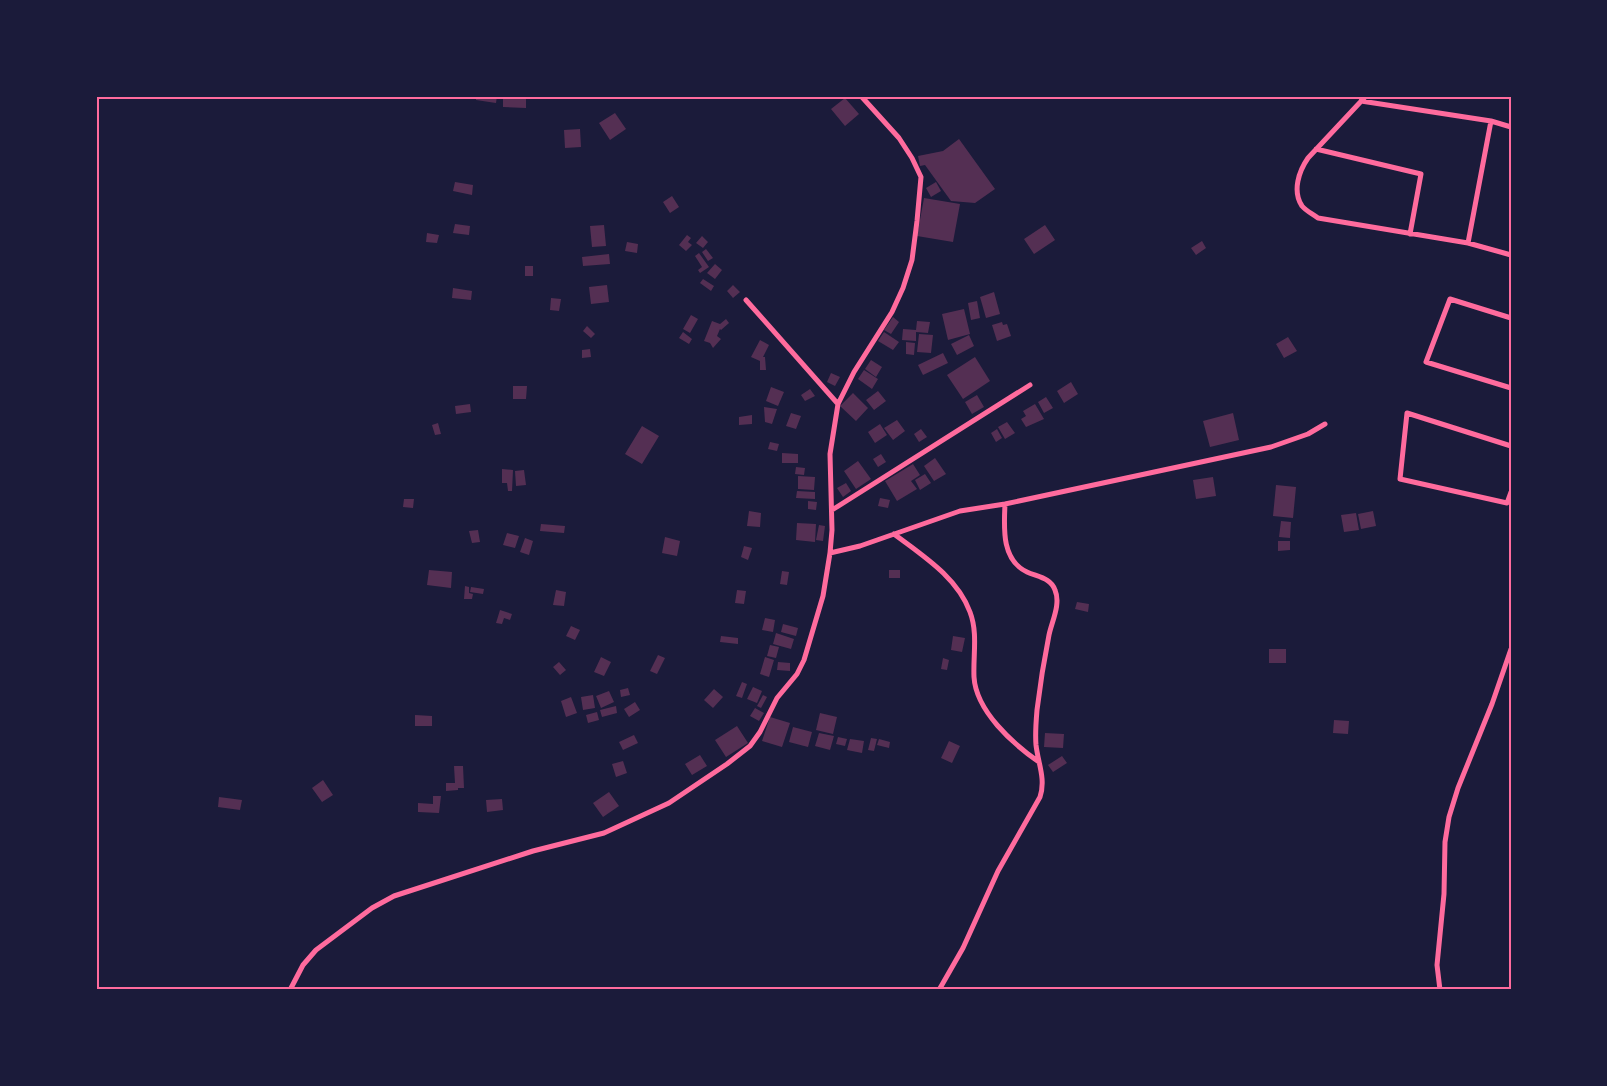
<svg xmlns="http://www.w3.org/2000/svg" width="1607" height="1086" font-family="Quicksand,sans-serif">
<style>
.building{fill:#542f53}
.lines{fill:none;stroke-linecap:round;stroke-linejoin:round}
.minor{stroke:#ff6b9d;stroke-width:5}
.neatline{fill:none;stroke:#ff6b9d;stroke-width:2}
</style>
<rect width="100%" height="100%" fill="#1b1b3a"/>
<path class="building" d="M476,96H497L496,103L476,100Z
M503,96H526V108L503,107Z
M845,98L859,114L845,126L831,109Z
M615,113L626,129L610,140L599,123Z
M580,129L581,147L565,148L564,130Z
M959,139L995,189L975,203L951,201L925,165L920,166L918,156L943,151Z
M455,182L473,185L472,195L453,191Z
M936,182L941,191L931,197L926,188Z
M672,196L679,207L670,213L663,202Z
M924,198L960,204L953,242L917,236Z
M455,224L470,226L469,235L453,233Z
M604,225L606,246L592,247L590,226Z
M1045,225L1055,240L1034,254L1024,239Z
M427,233L439,235L437,243L426,242Z
M687,235L691,238L688,242L692,245L686,251L679,245Z
M702,236L708,242L703,248L696,243Z
M1202,241L1206,248L1196,255L1191,248Z
M627,242L638,244L637,253L625,251Z
M706,249L713,258L708,261L702,252Z
M699,253L709,267L700,273L698,270L702,267L695,256Z
M609,254L610,264L583,266L582,257Z
M715,264L722,270L715,279L707,273Z
M525,266H533V276H525Z
M703,279L714,286L711,291L700,283Z
M607,285L609,302L591,304L589,287Z
M733,285L740,292L733,298L727,291Z
M453,288L472,291L471,300L452,298Z
M994,292L1000,314L986,318L980,297Z
M551,298L561,299L559,311L550,310Z
M977,301L980,318L971,320L968,303Z
M964,309L970,334L948,340L942,314Z
M691,315L698,319L690,333L683,329Z
M893,317L899,322L891,334L884,330Z
M726,319L729,323L721,330L720,329L717,336L721,339L713,348L710,343L704,341L712,321L720,324Z
M917,321L930,322L928,333L916,332V341L902,340L903,329L916,330Z
M1002,322L1003,325L1007,324L1011,336L997,341L992,325Z
M587,326L595,334L591,338L583,331Z
M683,332L692,339L689,344L679,338Z
M884,332L899,342L893,350L878,341Z
M919,334L933,335L931,353L917,352Z
M969,335L974,346L957,355L951,344Z
M1288,337L1297,351L1284,358L1276,344Z
M760,340L769,345L763,357H765L766,370H760V361L751,357Z
M906,342L915,343L914,355L906,354Z
M590,349L591,357L582,358V350Z
M943,353L948,363L923,375L918,365Z
M975,357L990,381L963,399L947,375Z
M871,360L882,367L876,377L865,369Z
M864,370L878,379L872,389L858,379Z
M831,373L840,377L835,386L827,382Z
M1071,382L1078,394L1064,403L1057,391Z
M513,386H527L526,399H513Z
M771,387L784,392L778,406L766,401Z
M810,389L815,396L805,401L801,395Z
M878,391L886,401L874,410L866,400Z
M853,393L868,408L856,421L840,406Z
M977,395L984,407L972,414L965,402Z
M1046,397L1053,408L1044,413L1038,402Z
M470,404L471,412L456,414L455,406Z
M1035,404L1044,419L1026,427L1021,419L1026,416L1023,411Z
M764,407L777,409L772,424L765,422Z
M791,413L801,416L796,429L786,426Z
M1233,413L1239,440L1210,447L1203,421Z
M752,415V424L739,425V417Z
M897,420L905,431L893,440L884,428Z
M1007,422L1015,433L1005,439L998,427Z
M438,423L441,434L435,435L432,425Z
M880,424L887,435L875,443L868,432Z
M642,426L659,436L642,464L625,454Z
M921,429L927,437L919,442L914,434Z
M997,429L1002,438L996,442L991,433Z
M770,442L779,444L777,451L768,449Z
M782,453L798,454V463H782Z
M881,454L886,462L878,467L873,459Z
M935,458L946,474L934,481L924,466Z
M858,461L871,479L856,489L844,471Z
M913,464L920,475L911,481L917,489L897,501L885,481Z
M796,467L805,468L804,475L795,474Z
M502,469L513,470L512,491H508L507,483H502Z
M524,470L526,485L516,486L515,471Z
M925,474L931,483L920,490L915,480Z
M798,476L815,477L814,490L798,489Z
M1213,477L1216,496L1196,499L1193,480Z
M846,483L851,491L843,497L837,488Z
M1276,485L1296,487L1293,518L1273,516Z
M797,491L815,492V499L796,498Z
M880,498L890,500L888,508L878,506Z
M404,499H414L413,508L403,507Z
M808,501L817,502L816,510L808,509Z
M749,511L761,513L760,527L747,526Z
M1373,511L1376,526L1361,529L1358,514Z
M1356,513L1359,530L1344,532L1341,515Z
M1281,521L1291,522L1290,538L1279,537Z
M797,523L816,524L815,542L796,540Z
M541,524L565,526L564,533L540,531Z
M819,525L825,526L823,541L816,540Z
M478,530L480,542L472,543L469,531Z
M507,533L519,536L515,548L503,545Z
M665,537L680,541L677,556L662,553Z
M525,538L533,541L529,555L520,552Z
M1278,541H1290V550L1278,551Z
M744,546L752,548L748,560L741,557Z
M429,570L452,572L451,588L427,585Z
M889,570H900V578H889Z
M782,571L789,572L787,585L780,584Z
M465,586L469,587V593L473,594L472,599H464Z
M471,587L484,589L483,594L470,592Z
M556,590L566,592L564,606L553,605Z
M737,590L746,591L744,604L735,603Z
M1077,602L1089,604L1088,612L1075,609Z
M500,610L512,614L510,620L504,618L502,624L496,623Z
M765,618L775,620L773,632L762,630Z
M783,624L798,628L796,636L781,632Z
M571,626L580,630L575,640L566,636Z
M776,633L794,639L791,649L773,644Z
M721,636L738,638V644L720,642Z
M953,636L965,638L962,652L951,650Z
M770,645L779,647L776,658L767,656Z
M1269,649H1286V663H1269Z
M658,655L665,658L657,674L650,671Z
M601,657L611,662L604,676L594,672Z
M765,657L774,660L769,677L760,674Z
M943,658L949,660L947,670L941,669Z
M559,662L566,670L560,675L553,667Z
M778,662L790,663V671L777,670Z
M742,682L747,684L742,698L736,696Z
M753,687L762,691L757,703L747,699Z
M628,688L630,695L621,697L620,690Z
M714,689L723,697L713,708L704,700Z
M609,691L614,702L601,708L596,696Z
M593,695L595,708L583,710L581,697Z
M763,695L767,697L761,708L757,706Z
M571,697L577,713L566,717L561,701Z
M635,702L640,710L629,717L624,709Z
M616,706L617,713L602,717L600,710Z
M755,708L764,713L759,721L750,716Z
M597,712L599,720L588,723L586,715Z
M820,713L837,717L833,734L816,730Z
M415,715L432,716V726H415Z
M770,717L790,723L782,747L762,741Z
M1334,720L1349,721L1348,734L1333,733Z
M737,726L748,743L726,757L715,740Z
M793,727L812,732L808,747L789,742Z
M819,733L834,736L830,750L815,746Z
M1045,733L1064,734L1063,748L1044,747Z
M634,735L638,743L623,750L619,742Z
M838,737L847,739L845,746L836,744Z
M871,738L877,739L874,751L868,750Z
M850,739L864,741L862,753L847,750Z
M879,739L890,742L889,748L877,745Z
M949,741L960,746L952,763L941,758Z
M700,755L707,766L692,775L685,764Z
M1062,756L1067,763L1053,772L1048,765Z
M623,761L627,773L616,777L612,764Z
M454,766H463L464,788H458V790L446,791V783H455Z
M323,780L333,795L322,802L312,788Z
M609,792L619,806L603,817L593,803Z
M433,796H441L439,813L418,812V803L433,804Z
M219,797L242,800L240,810L218,807Z
M502,799L503,810L487,812L486,800Z"/>
<g class="lines">
<path class="minor" d="M1366,96L1308,158C1299,171 1292,191 1302,206C1306,211 1313,214 1318,218L1468,243L1511,255
M1361,101L1491,121L1511,127
M1316,149L1421,174L1410,234
M1468,243L1491,121
M746,300L838,404
M1511,318L1450,299L1426,362L1511,388
M1511,446L1407,413L1400,479L1507,503L1511,492
M832,510L1030,385
M894,534C923,556 957,577 970,612C978,633 973,655 974,677C976,711 1013,744 1039,762
M830,553L860,546L960,511L1005,504L1271,447L1308,434L1325,424
M290,990L303,965L316,950L372,908L394,896L533,851L604,833L669,803L727,764L750,746L760,732L777,698L797,674L804,660L823,596L830,553L832,530L830,454L838,404L854,372L892,312L903,288L912,260L917,221L921,177L912,158L899,138L861,96
M939,990L963,948L998,871L1040,797C1046,779 1038,763 1036,745C1035,733 1036,722 1037,710C1040,685 1044,660 1049,635C1052,621 1061,604 1055,590C1051,578 1038,577 1027,572C1001,560 1004,527 1005,504
M1440,990L1437,965L1444,894L1445,842L1449,817L1458,788L1492,704L1511,649"/>
</g>
<rect width="1607" height="1086" fill="none" stroke="#1b1b3a" stroke-width="195"/>
<rect x="98" y="98" width="1412" height="890" class="neatline"/>
</svg>
